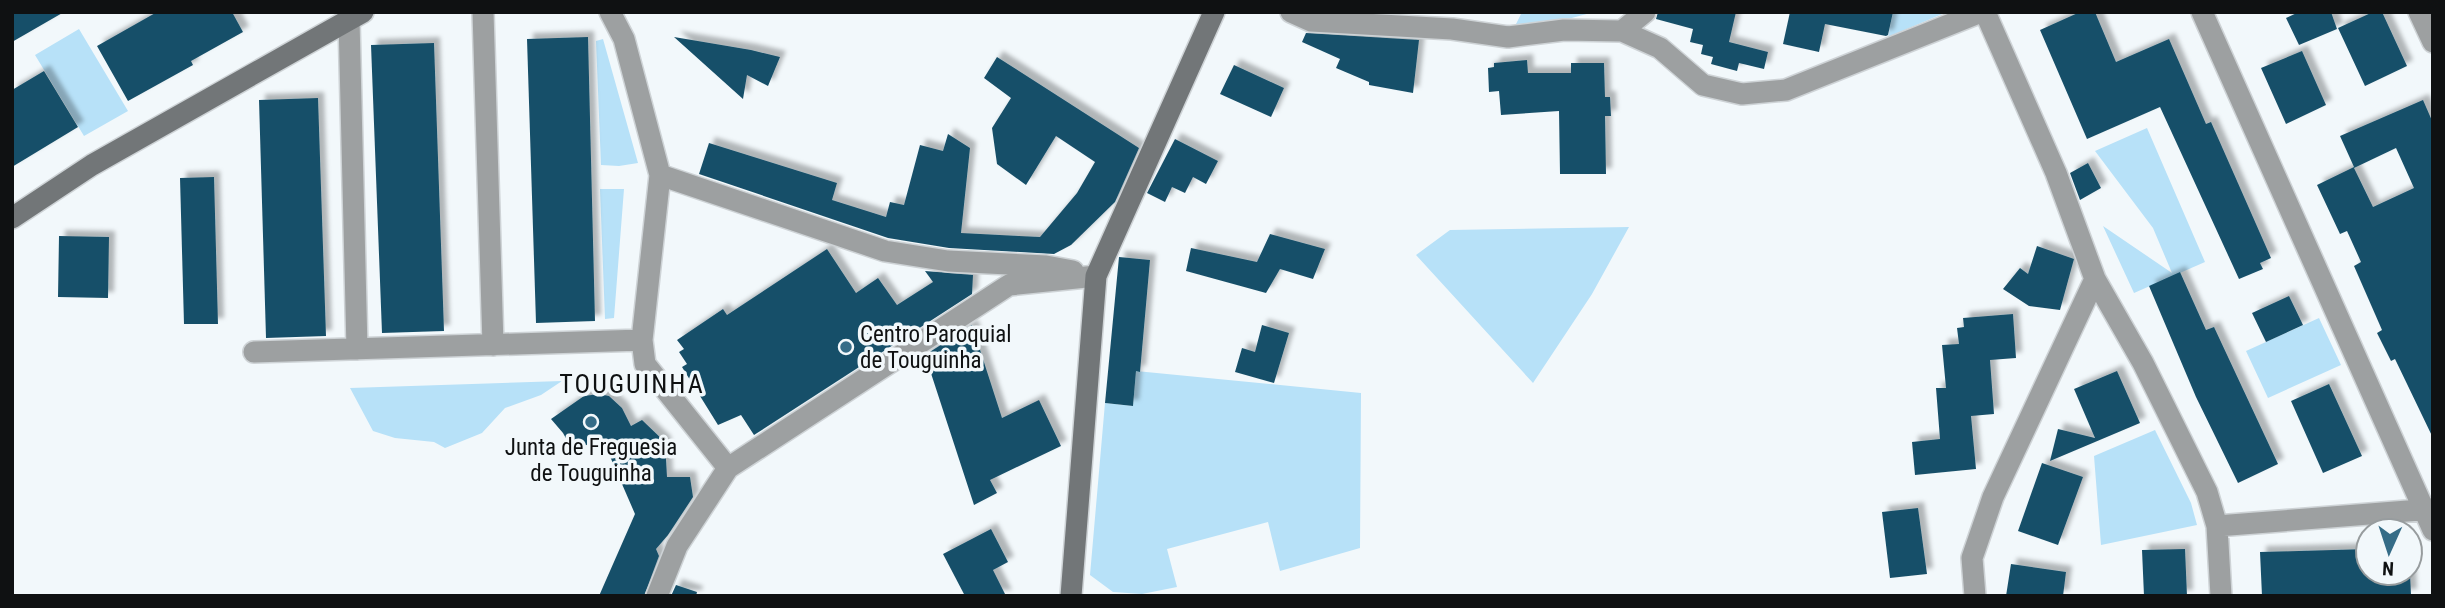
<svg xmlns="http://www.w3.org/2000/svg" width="2445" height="608" font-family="'Roboto Condensed',sans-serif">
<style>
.green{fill:#b7e1f8}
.building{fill:#195069;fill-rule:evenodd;filter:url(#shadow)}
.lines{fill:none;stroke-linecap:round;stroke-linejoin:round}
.street-casing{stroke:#ced3d6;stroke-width:24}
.secondary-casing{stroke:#ced3d6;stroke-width:24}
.street{stroke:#9da0a1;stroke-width:21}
.secondary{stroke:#727678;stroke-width:21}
.poi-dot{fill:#356c87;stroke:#f2f8fb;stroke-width:2.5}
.labels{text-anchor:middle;stroke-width:7;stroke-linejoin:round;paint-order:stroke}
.poi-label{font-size:23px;fill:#0f1112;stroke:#f2f8fb;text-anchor:start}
.quarter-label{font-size:26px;letter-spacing:2px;fill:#0f1112;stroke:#f2f8fb}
</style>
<defs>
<filter id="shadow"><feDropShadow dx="6" dy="-6" stdDeviation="2" flood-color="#0004"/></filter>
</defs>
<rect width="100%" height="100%" fill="#f2f8fb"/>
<path class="green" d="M1522,12H1594L1568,19L1515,26Z
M1893,12H1947L1888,37Z
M79,29L128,111L84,136L35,55Z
M603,39L638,163L619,166L601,165L596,41Z
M2147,128L2205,262L2134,293L2103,226L2172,273L2153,228L2095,151Z
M600,189H624L614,318L605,319Z
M1629,227L1592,294L1533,383L1416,255L1450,230Z
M2319,318L2341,365L2268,398L2246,351Z
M1136,371L1361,393L1360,548L1280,571L1268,522L1167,549L1177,587L1142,594L1113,592L1090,575L1105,403L1133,406Z
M562,381L541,395L505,408L482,433L445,448L434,442L395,438L373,431L350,388Z
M2155,430L2191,503L2197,525L2101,545L2094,456Z"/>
<path class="building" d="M12,12H64L12,42Z
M157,12H232L243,32L191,61L193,65L128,101L97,46Z
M1658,12H1736L1729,42L1768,52L1764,69L1739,63L1737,71L1711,64L1713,57L1701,54L1703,45L1690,42L1693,29L1656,19Z
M1790,12H1893L1888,35L1886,36L1825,24L1819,52L1783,44Z
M2080,12H2095L2116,62L2169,39L2206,124L2211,122L2271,258L2260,263L2263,269L2239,279L2160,107L2087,139L2040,30Z
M2299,12H2331L2337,29L2299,45L2286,18Z
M2373,12H2382L2407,66L2365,86L2338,28Z
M1306,33L1419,40L1413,93L1369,85V82L1336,68L1340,59L1302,42Z
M588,37L595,321L536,323L527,39Z
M674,37L751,50L780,57L768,86L747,75L743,99Z
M434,43L444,331L382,333L371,45Z
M2302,51L2326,105L2286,124L2261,68Z
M997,57L1139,148L1115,202L1071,245L1054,254L949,248L888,238L699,174L709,143L837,183L832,200L886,217L890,202L904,205L920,145L943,151L948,134L970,148L961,233L1040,237L1077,193L1095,162L1056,136L1026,185L997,164L992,128L1011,98L984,78Z
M1527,60L1528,73H1571V63H1604L1605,97H1610L1611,116H1605L1606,174H1560L1559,111L1501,115L1499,91L1489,92L1488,68L1494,67V63Z
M1234,65L1284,88L1271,117L1220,94Z
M44,71L78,127L12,167V90Z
M318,98L326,336L266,338L259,100Z
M2423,100L2433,123V438L2395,359L2391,361L2377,333L2382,330L2354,266L2361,262L2347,231L2340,234L2317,185L2354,167L2340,136ZM2396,148L2414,188L2373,207L2354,168Z
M1175,139L1218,161L1206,184L1193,177L1185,193L1172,187L1165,202L1147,193Z
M2088,163L2101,188L2080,200L2070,173Z
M214,177L218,324H184L180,178Z
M1270,234L1325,249L1313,279L1280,269L1266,293L1186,271L1191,248L1257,262Z
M59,236L109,237L108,298L58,297Z
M2037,246L2074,259L2060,310L2029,306L2003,289L2020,268L2028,274Z
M827,249L856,293L878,278L897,305L933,282L925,271L973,275L972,294L754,435L741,415L718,425L682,367L687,364L679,352L684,349L677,340L723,309L727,315Z
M1119,257L1150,260L1140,372L1136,371L1133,406L1105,403Z
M2180,272L2206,330L2214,327L2278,464L2238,483L2196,397L2149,286Z
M2289,296L2303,325L2266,342L2252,313Z
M2013,314L2016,358L1990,360L1994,414L1971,416L1976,469L1915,475L1912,442L1940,439L1936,388H1946L1942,345L1959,344L1957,328L1964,327L1963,318Z
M972,325L1002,418L1039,400L1061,446L990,480L997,493L974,505L925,355Z
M1262,325L1289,333L1274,383L1235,372L1242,348L1255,352Z
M2117,371L2140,423L2050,461L2058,429L2095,438L2074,389Z
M2329,384L2362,456L2323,473L2291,401Z
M599,394L609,396L622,408L631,426L642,420L665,442L667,477H690L693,497L668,535L656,549L659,556L644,596H599L635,514L602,438L573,451L563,433L551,419L584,396Z
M2042,463L2083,477L2058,545L2018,531Z
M1918,508L1927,574L1890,578L1882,512Z
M991,529L1008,562L993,570L1006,596H965L943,554Z
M2185,549L2187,596H2144L2142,550Z
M2368,549V573H2410L2411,595L2262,596L2260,552Z
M2011,564L2066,572L2063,596H2006Z
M676,585L697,592L696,596H671Z"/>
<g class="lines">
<defs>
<path id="street" d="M483,12L493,345
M610,12L624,39L660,175L642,340L645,364L728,468
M1291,12L1311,21L1452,29L1508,37L1564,30L1622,31L1660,48L1703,85L1742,94L1786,90L1981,12
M1985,12L2056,173L2095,279L2143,363L2207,492L2217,526L2221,596
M2202,12L2433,530
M2419,12L2433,42
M349,20L357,349
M1622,31L1645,12
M660,175L885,251L948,261L1046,266L1073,271
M254,352L642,340
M2217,526L2433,509
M657,596L677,546L728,468L1009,285L1096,276
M1975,596L1972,558L1993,497L2095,279"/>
<path id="secondary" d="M12,218L92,165L363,12
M1071,596L1096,276L1214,12"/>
</defs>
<use href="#street" class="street-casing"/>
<use href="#secondary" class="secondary-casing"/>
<use href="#street" class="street"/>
<use href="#secondary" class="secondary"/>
</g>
<g class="poi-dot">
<circle cx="846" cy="347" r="7"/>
<circle cx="591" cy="422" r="7"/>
</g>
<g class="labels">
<g class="poi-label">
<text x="860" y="342">Centro Paroquial<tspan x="860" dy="26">de Touguinha</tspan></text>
<text x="591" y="455" text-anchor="middle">Junta de Freguesia<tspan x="591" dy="26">de Touguinha</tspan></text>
</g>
<g class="quarter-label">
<text x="632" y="393">TOUGUINHA</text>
</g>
</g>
<rect width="2445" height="608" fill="none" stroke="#0f1112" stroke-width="28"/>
<g transform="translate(2389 552) rotate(183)"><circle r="33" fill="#f2f8fb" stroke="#979c9e" stroke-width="2"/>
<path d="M0-5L12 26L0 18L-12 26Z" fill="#356c87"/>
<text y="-10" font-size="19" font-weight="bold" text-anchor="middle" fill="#0f1112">N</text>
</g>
</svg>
